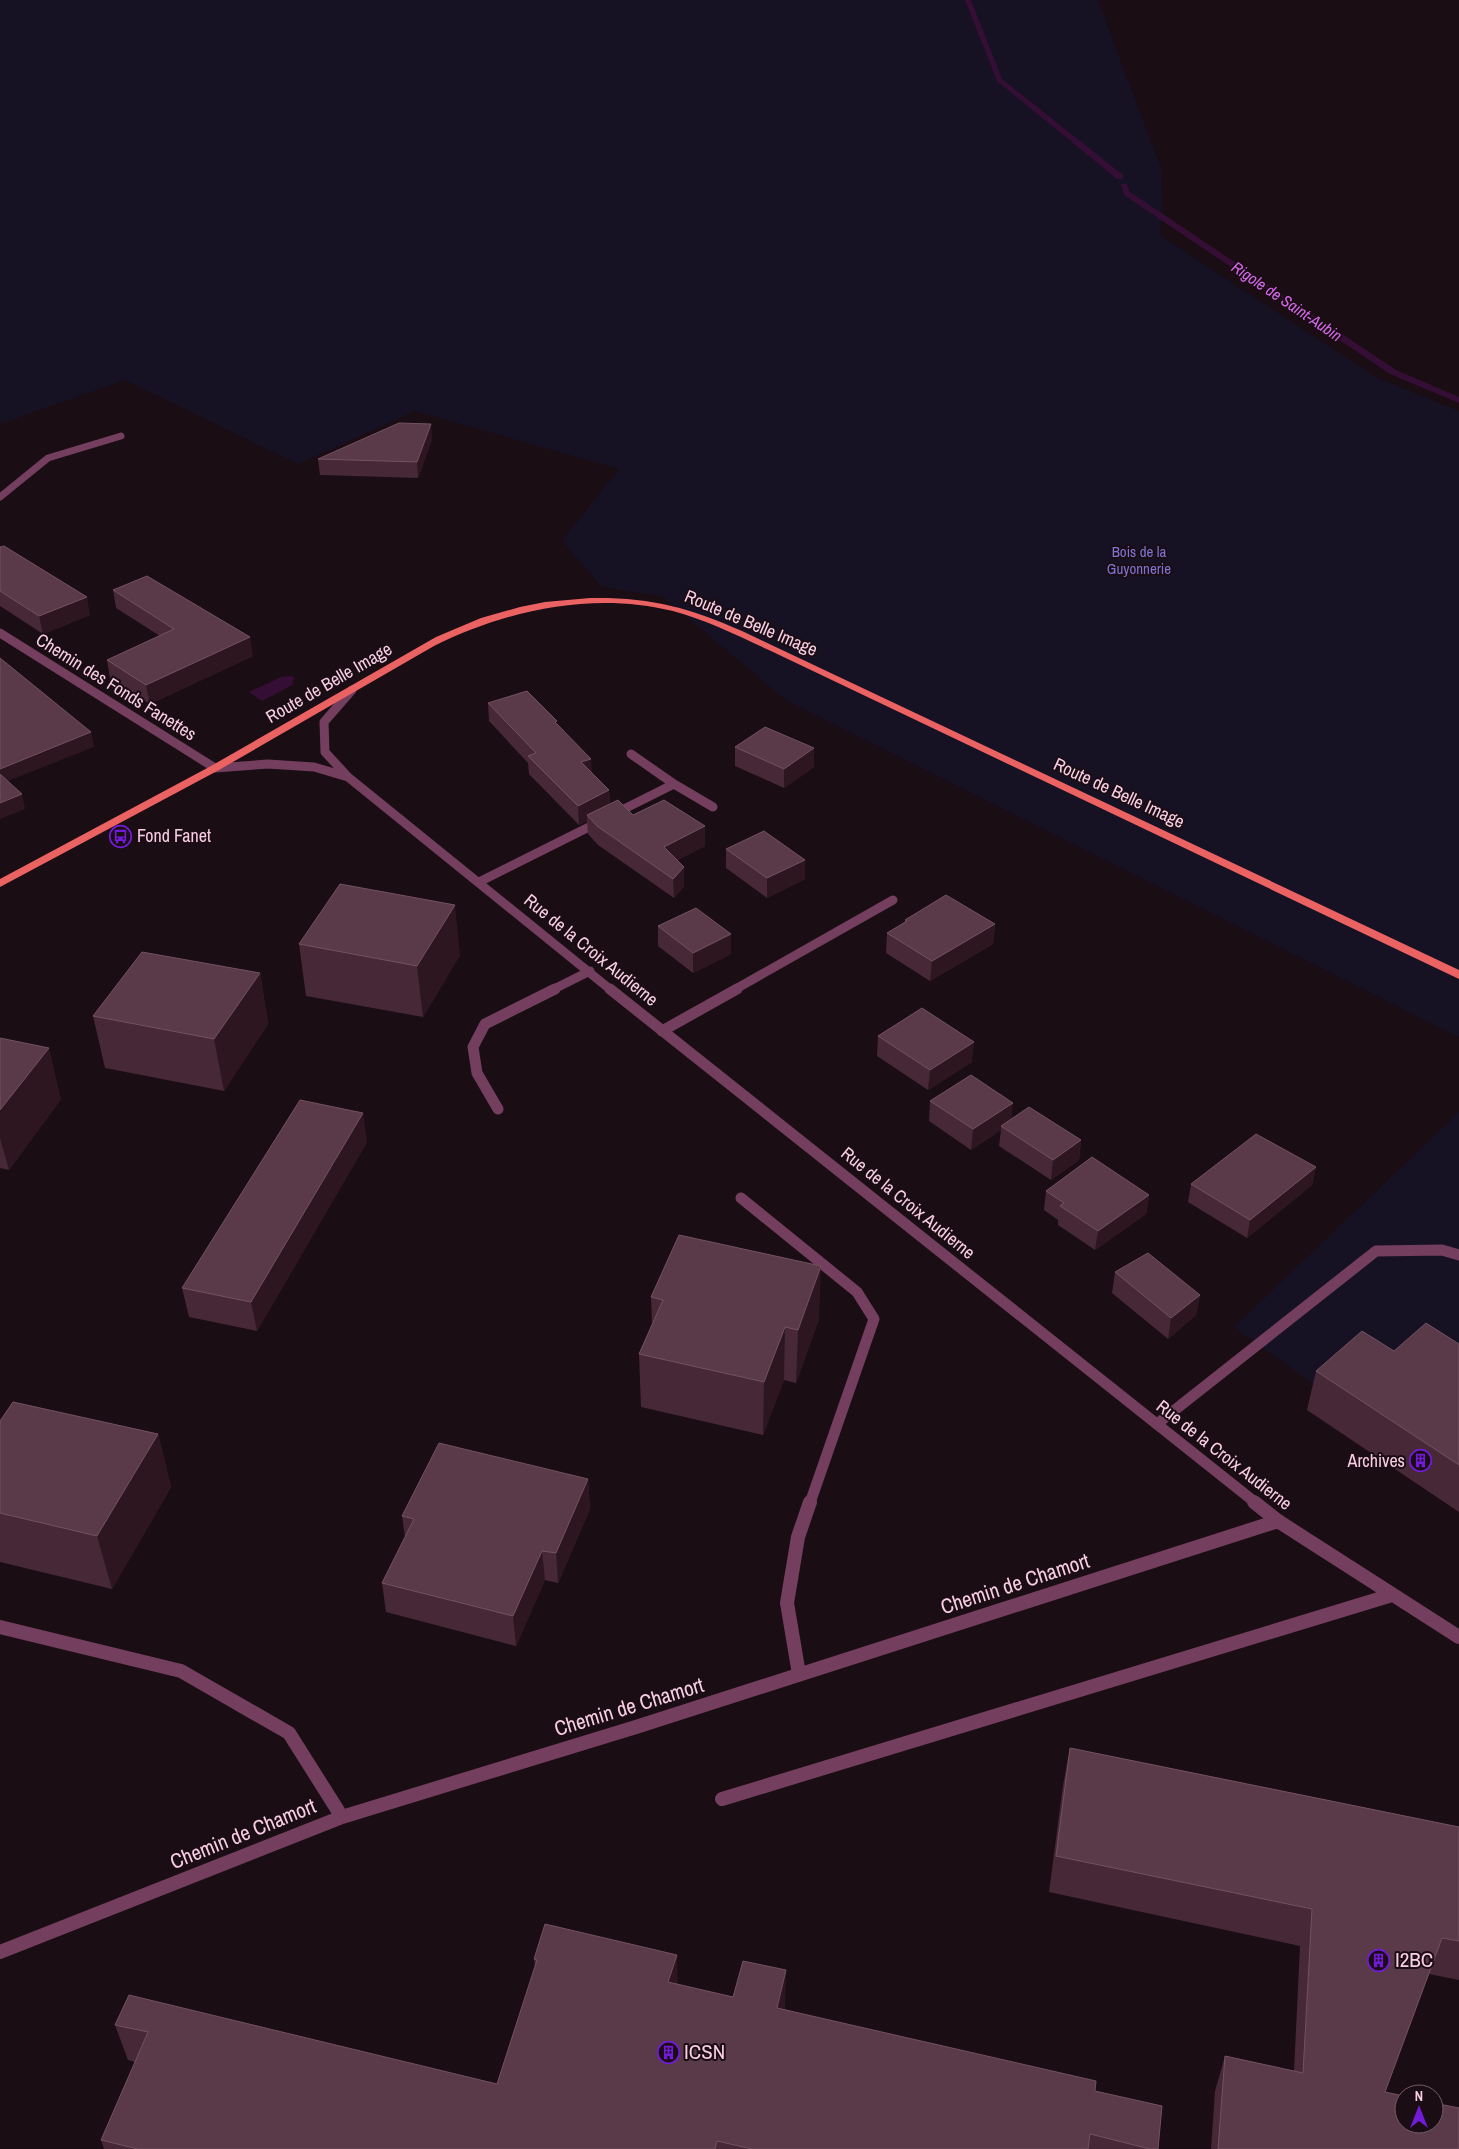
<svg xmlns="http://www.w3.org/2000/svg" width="1459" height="2149" font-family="'Archivo Narrow',sans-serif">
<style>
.green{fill:#171124}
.water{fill:#340e34}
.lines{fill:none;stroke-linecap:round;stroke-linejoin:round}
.stream{fill:#340e34;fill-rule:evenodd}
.lane-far3{stroke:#743e5e;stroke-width:7}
.lane-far2{stroke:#743e5e;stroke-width:9}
.lane-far1{stroke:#743e5e;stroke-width:11}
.lane{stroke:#743e5e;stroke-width:14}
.street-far2{stroke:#743e5e;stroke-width:9}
.street-far1{stroke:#743e5e;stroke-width:11}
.street{stroke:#743e5e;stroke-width:14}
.primary{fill:#eb6263;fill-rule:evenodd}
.wall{fill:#472836}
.shaded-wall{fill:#2e1621}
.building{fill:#5a3a49;stroke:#735161}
.labels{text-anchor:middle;stroke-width:4;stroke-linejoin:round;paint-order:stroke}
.far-park-label{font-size:15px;fill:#7e74d4;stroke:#1b0d14}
.far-water-label{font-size:16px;font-style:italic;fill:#d568ec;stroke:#1b0d14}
.street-label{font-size:18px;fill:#f9cee4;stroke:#1b0d14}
.poi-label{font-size:18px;fill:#f9cee4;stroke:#1b0d14;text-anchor:start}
.near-street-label{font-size:21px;fill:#f9cee4;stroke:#1b0d14}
.near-poi-label{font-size:21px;fill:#f9cee4;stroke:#1b0d14;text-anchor:start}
</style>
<rect width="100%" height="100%" fill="#1b0d14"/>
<path class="green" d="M0,0H1098L1161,169L1162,208L1160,235L1375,377L1459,411V1037L786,700L662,596L602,587L562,541L619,469L415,411L298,464L125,380L0,424Z
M1459,1112V1370L1337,1401L1234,1327Z"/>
<path class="water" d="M291,676L295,678L292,682L294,684L262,701L249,692L281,677Z"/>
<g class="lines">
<path class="stream" d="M965,0H971L1002,79L1123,175V179H1117L997,81Z
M1121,184H1127L1130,192L1396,370L1459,397V403L1390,374L1124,195Z"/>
<path class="lane-far3" d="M0,497L48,458L121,436"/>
<path class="lane-far2" d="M552,990L590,971
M734,990L893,900"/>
<path class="lane-far1" d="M662,1031L737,989
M498,1109L477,1073L473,1047L485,1024L555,989
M741,1198L857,1292L874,1319L810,1503
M1157,1424L1376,1251L1442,1250L1459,1255"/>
<path class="lane" d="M1278,1521L1459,1637
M799,1674L787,1603L798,1537L810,1502
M722,1799L1392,1595"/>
<path class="street-far2" d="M0,633L215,768L268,764L314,767L348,777
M352,690L324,722L325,752L348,777L611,990
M631,754L674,784L713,807
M614,814L674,784
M479,882L599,822"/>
<path class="street-far1" d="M610,989L1256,1503"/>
<path class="street" d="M1254,1502L1278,1521
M0,1627L181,1671L289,1733L342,1817
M0,1952L342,1817L636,1727L1278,1521"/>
<path class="primary" d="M590,598C649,597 688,607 742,631L1459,970V979L771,651C740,637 707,620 673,611C592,591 507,610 434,646L219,770L0,887V879L211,766L436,637L481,618L520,607L545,602Z"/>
</g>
<path class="wall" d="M432,439L418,478L320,475L318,459Z
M0,547L90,615L43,634L0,606Z
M113,590L253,656L150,704L110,678L107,660L160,636L116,608Z
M488,703L557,725L591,772L609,790L610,804L633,815L705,846L677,860L684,867V886L674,898L598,845L588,834L587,821L579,825L529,774L528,763L489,721Z
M735,747L814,767L784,788L735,766Z
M726,849L805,879L767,898L726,868Z
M905,920L995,924L993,944L930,981L886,953L887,933L905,922Z
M658,926L731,934V954L693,973L658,946Z
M299,944L460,955L423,1017L306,996Z
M260,973L268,1024L224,1091L105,1068L93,1016Z
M878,1036L972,1062L928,1090L877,1056Z
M0,1038L61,1099L9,1170L0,1168Z
M930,1101L1081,1140L1079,1160L1051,1180L999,1146L1001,1130L971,1150L929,1121Z
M367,1142L257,1331L189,1317L182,1288Z
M1316,1167L1312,1185L1247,1238L1188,1202L1191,1184Z
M1046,1191L1149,1195L1146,1214L1095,1250L1058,1225V1220L1044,1210Z
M1115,1272L1200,1295L1196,1315L1168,1339L1112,1293Z
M651,1297L819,1319L796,1383L784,1380L763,1435L641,1407L639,1354L652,1325Z
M1459,1344V1512L1307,1410L1316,1371L1394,1351Z
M0,1421L158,1434L171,1487L112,1589L0,1562Z
M588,1479L590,1509L558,1583L545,1580L516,1646L386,1612L382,1583L405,1537L402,1516Z
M1070,1748L1459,1827V1980L1429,1974L1385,2092L1459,2149H1211L1215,2091L1225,2056L1294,2071L1300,1946L1049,1892L1063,1785Z
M534,1959L677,1984L733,1997L785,2007L784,2009L1095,2091L1158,2149H104L101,2140L135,2062L128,2060L115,2025L497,2084L535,1967Z"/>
<path class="shaded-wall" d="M431,424L432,439L418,478L417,462Z
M87,597L90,615L43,634L39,616Z
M250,637L253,656L150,704L146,685Z
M91,732L94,747L0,784V769Z
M814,748V767L784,788V769Z
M591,759L592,777L581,762Z
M609,790L610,809L587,815V821L579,825L578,806Z
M22,794L25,809L0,819V803Z
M705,826V846L665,866L664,847Z
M805,860V879L767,898V878Z
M684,867V886L674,898L673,879Z
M455,905L460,955L423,1017L417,966Z
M995,924L993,944L930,981L932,961Z
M731,934V954L693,973V953Z
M260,973L268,1024L224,1091L214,1039Z
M974,1042L972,1062L928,1090L930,1070Z
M49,1048L61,1099L9,1170L0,1138V1110Z
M1013,1103L1011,1123L1001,1126V1130L971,1150L973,1129Z
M363,1113L367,1142L257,1331L251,1302Z
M1081,1140L1079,1160L1051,1180L1053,1160Z
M1316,1167L1312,1185L1247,1238L1250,1220Z
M1149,1195L1146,1214L1095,1250L1098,1231Z
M821,1266L819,1319L796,1383L798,1330Z
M1200,1295L1196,1315L1168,1339L1171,1318Z
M785,1327L784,1380L763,1435L764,1382Z
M158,1434L171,1487L112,1589L97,1536Z
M588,1479L590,1509L558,1583L556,1553Z
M542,1551L545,1580L516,1646L513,1616Z
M677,1955L678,1991L668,1982Z
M786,1970L785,2007L776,2043L777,2008Z"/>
<path class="building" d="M399,423L431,424L417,462L318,459Z
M4,546L87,597L39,616L0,591V547Z
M147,576L250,637L146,685L107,660L174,629L113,590Z
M0,658L91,732L0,769Z
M527,691L557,721L555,722L591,759L581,762L609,790L578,806L528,756L536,753L488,703Z
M765,727L814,748L784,769L735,747Z
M0,774L22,794L0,803Z
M618,800L633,815L664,800L705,826L664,847L684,867L673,879L597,826L587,815Z
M764,831L805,860L767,878L726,849Z
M340,884L455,905L417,966L299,944Z
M946,895L995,924L932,961L887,933L907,921L905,920Z
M696,908L731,934L693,953L658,926Z
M142,952L260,973L214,1039L93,1016Z
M922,1008L974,1042L930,1070L878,1036Z
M0,1038L49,1048L0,1110Z
M971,1075L1013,1103L973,1129L930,1101Z
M300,1100L363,1113L251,1302L182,1288Z
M1029,1107L1081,1140L1053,1160L1001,1126Z
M1256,1134L1316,1167L1250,1220L1191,1184Z
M1092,1157L1149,1195L1098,1231L1060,1206L1064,1203L1046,1191Z
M679,1235L821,1266L798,1330L785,1327L764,1382L639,1354L663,1300L651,1297Z
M1148,1253L1200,1295L1171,1318L1115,1272Z
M1426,1323L1459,1344V1465L1316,1371L1362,1331L1394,1351Z
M13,1402L158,1434L97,1536L0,1513V1421Z
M439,1443L588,1479L556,1553L542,1551L513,1616L382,1583L414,1519L402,1516Z
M1070,1748L1459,1827V1941L1442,1938L1385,2092L1404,2096V2124H1434V2103L1459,2108V2149H1218L1225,2056L1303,2073L1312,1909L1056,1856Z
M545,1924L677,1955L668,1982L733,1997L743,1961L786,1970L777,2008L1096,2081L1095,2091L1162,2106L1158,2149H1150L1090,2134L1088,2149H752L717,2141L715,2149H138L101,2140L148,2032L115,2025L129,1995L497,2084L537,1960L534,1959Z"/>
<defs>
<symbol id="bus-ring" viewBox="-11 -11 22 22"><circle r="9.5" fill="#1b0d14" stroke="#721bd7" stroke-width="1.5"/><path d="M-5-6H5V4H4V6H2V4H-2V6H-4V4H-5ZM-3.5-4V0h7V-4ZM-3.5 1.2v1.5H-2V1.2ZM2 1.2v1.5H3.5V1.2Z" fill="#721bd7"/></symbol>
<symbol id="building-ring" viewBox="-11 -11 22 22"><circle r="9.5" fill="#1b0d14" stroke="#721bd7" stroke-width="1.5"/><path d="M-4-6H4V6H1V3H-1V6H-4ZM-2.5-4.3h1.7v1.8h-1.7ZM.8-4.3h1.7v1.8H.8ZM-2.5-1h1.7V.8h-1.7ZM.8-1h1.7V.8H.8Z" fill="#721bd7"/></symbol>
</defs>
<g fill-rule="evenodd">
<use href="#bus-ring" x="108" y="824" width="25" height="25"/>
<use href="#building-ring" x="1408" y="1448" width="25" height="25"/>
<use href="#building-ring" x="1366" y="1948" width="25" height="25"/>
<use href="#building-ring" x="656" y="2040" width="25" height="25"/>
</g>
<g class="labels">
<g class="far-park-label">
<text x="1139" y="557">Bois de la<tspan x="1139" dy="17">Guyonnerie</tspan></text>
</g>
<g class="far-water-label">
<text transform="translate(1287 301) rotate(34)" y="6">Rigole de Saint-Aubin</text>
</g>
<g class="street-label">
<text transform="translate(751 623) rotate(23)" y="6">Route de Belle Image</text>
<text transform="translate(329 683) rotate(-30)" y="6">Route de Belle Image</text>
<text transform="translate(116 687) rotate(32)" y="6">Chemin des Fonds Fanettes</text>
<text transform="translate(1119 793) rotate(25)" y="6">Route de Belle Image</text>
<text transform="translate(591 950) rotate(39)" y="6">Rue de la Croix Audierne</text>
<text transform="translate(908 1203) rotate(39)" y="6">Rue de la Croix Audierne</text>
<text transform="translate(1224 1455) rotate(38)" y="6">Rue de la Croix Audierne</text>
</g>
<g class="poi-label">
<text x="137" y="842">Fond Fanet</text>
<text x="1405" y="1467" text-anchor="end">Archives</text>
</g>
<g class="near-street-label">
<text transform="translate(1015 1584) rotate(-18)" y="7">Chemin de Chamort</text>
<text transform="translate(629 1707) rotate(-17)" y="7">Chemin de Chamort</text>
<text transform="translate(243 1834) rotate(-22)" y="7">Chemin de Chamort</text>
</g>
<g class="near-poi-label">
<text x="1395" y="1967">I2BC</text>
<text x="684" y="2059">ICSN</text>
</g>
</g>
<g transform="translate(1419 2109)"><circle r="24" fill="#1b0d14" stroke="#745a67"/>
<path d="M0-4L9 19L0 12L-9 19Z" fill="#721bd7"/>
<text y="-8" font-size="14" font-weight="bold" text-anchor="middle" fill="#f9cee4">N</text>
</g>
</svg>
